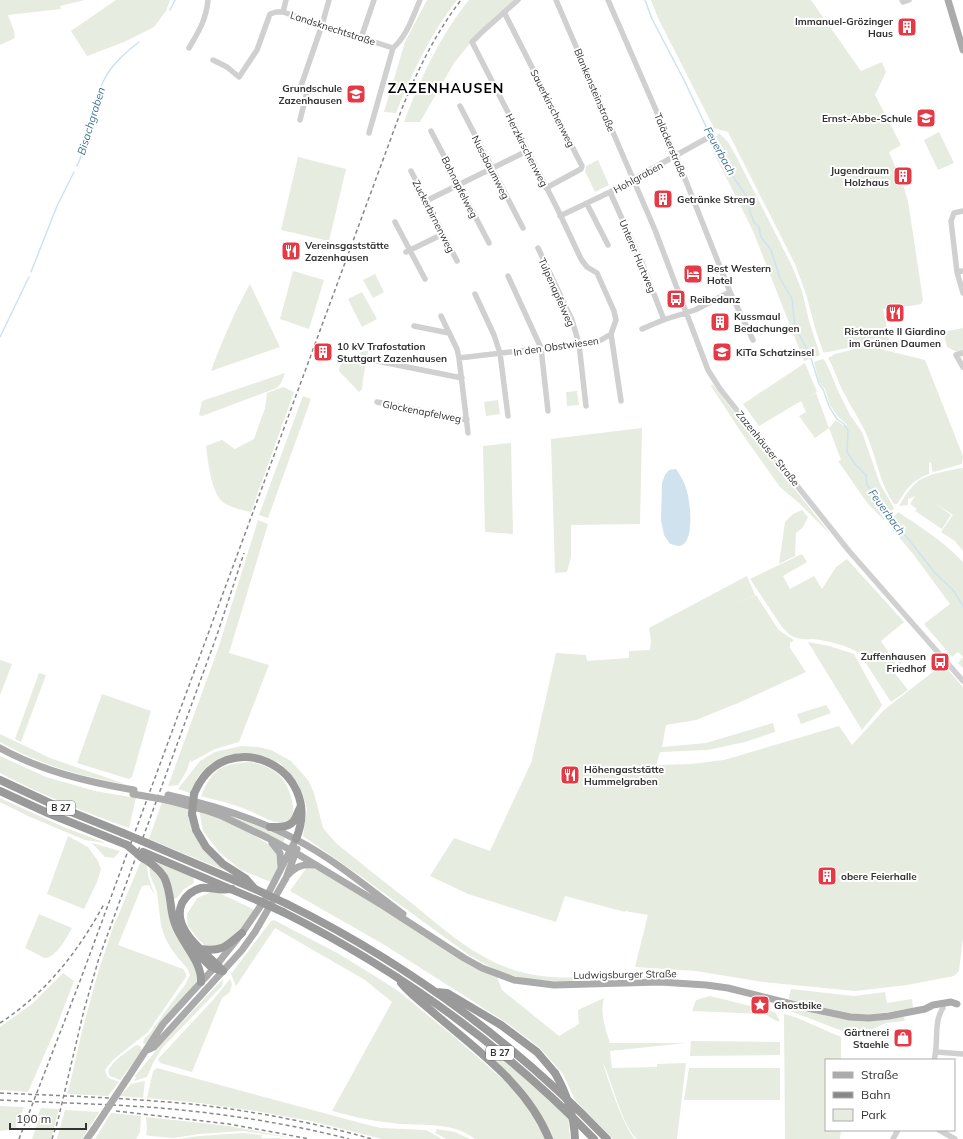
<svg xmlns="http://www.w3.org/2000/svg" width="963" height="1139" font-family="Mulish,sans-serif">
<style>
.green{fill:#e6ecdf}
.water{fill:#cfe2ee}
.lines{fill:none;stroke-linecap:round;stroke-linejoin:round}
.stream{stroke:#cfe2ee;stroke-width:1.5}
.minor{stroke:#d0d0d0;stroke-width:5.5}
.major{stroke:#ababab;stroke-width:7}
.highway{stroke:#9a9a9a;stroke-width:8}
.rail{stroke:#888;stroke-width:1.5;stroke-dasharray:4 3;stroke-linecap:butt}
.major-bridge{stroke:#ababab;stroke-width:7}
.highway-bridge{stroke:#9a9a9a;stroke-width:8}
.labels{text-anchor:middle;stroke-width:4;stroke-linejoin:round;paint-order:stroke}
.shield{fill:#fff;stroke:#707070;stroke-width:1}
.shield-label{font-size:9px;font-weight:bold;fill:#333}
.poi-label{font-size:10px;font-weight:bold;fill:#333;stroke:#fff;text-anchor:start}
.street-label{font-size:10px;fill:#333;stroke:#fff}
.water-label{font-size:11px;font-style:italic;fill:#3f7597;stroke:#fff}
.district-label{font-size:14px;font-weight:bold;letter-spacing:1px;fill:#000;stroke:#fff}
</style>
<rect width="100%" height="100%" fill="#fff"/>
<path class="green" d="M0,0H85L60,6L61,9L8,15L14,31L15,38L0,45Z
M116,0H170L166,11L154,27L124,42L87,56L71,31Z
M427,0H457C430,34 412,73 396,113L384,112L405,42Z
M469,0H516L477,35L454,63L420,122H404C421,78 439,37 469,0Z
M651,0H811L861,71L882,62L886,72L875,95L901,145L889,152L903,185L908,201L923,300L921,304L916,305L883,309L890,343L870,339L867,340V343C860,344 827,354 823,352L816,331L806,294L795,264L728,132L714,128L658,18Z
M939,132L954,163L938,170L924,140Z
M719,133L728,142L737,158L792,266L802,291L809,321L820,355L804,361L753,231L708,141L717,136Z
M298,157L346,169L329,241L281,230Z
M598,160L609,185L595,192L585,171L586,166Z
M293,271L324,280L309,329L280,319Z
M375,274L384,292L373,298L363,280Z
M250,284L280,347L211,371C222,341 234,313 250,284Z
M362,292L377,319L362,327L348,299Z
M963,328V358L961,354L947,347L943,332Z
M868,346L925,360L963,456L962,464L934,472L932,471L931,462L929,463V474C913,479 905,491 897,504H894C880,484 877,460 868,438C862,423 852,409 845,395C838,383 835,370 828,358L835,354Z
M363,351H368L363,379L362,389L359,392L339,371L340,365Z
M823,359L825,361L829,369L838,391L850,415L862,432L880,484L894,508L891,513L884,520L868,504L838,461L841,460L829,428L815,438L799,416L806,412L801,401L759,426L743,404L805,363L817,392L805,399L816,393L829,428L836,420L844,426L847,425L842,420L838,417L830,405L825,389L819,382L814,362Z
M285,373L281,383L277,388L202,416L199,415L202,401Z
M712,384L831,535L799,503L780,487L743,435L711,386Z
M283,387L294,392L251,512C242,510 232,508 224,503C211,494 208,461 206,446L222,440L235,449L254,439L265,408L267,393Z
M577,391L579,405L567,406L566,392Z
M303,396L311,399L268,518L259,515Z
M498,400L500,414L486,416L484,402Z
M642,428L640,524L571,525V557L567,572L555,573L551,439Z
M511,443L513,534L485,532L483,446Z
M963,468V551L955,541L941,532L953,515L932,501L951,515L942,529L915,511L917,509L910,504L915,496L908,499V505L899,506C903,499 909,489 916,483C925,474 951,470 963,468Z
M802,510L808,517L803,527L796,533L795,556L779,564L785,522L793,514Z
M898,512C921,527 944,542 963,562V668L958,663L963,657L958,652L952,657L924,624L950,604L913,554L887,523L893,518Z
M258,520L268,524L229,653L269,665L239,742L215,749L191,762V759L186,772L178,785L168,786L218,649Z
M802,554L807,562L783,576L790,589L814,576L822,589L836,567L847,559L904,622L881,641L896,664L908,657L893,671L908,690L891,702L860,654C848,645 828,641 813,639C808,639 802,640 797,638C791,637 786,631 782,627L750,579Z
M747,576L755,595L734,605L756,595L778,629L787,636L794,640L790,643V648L806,672L738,703L696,720L666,725L662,747L706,743L773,723L775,732L745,742L707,750L660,752L651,782L657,765L691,764L724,760L839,726L852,745L884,710L943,664L963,687V938L959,971L954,976L907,985L855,991L763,982L696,971L635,967L648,915L625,911V912L565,896L556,922L468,894L430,876L454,838L490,851L530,765L531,764L556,653L586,655L587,661L629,658V651L650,650L651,641L649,628Z
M808,642L829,646L854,654L882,705L880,708L862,730Z
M0,660L12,664L0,695Z
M39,673L46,675L21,742L15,739Z
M102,694L151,711L132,777L129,779L77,763Z
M826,705L831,713L801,724L797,714Z
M0,734L50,758L125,784C82,777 38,764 0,742Z
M241,746L258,747L271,750L291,761L308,780L314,793L323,828L336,843C362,864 388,885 414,905C453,937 489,970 542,976C571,980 600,975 629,971L630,976L628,980L571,983L530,979L501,973L469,955L366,880L303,836L307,809L303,795L297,782L280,763L261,755L239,753L219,760L199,775L190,793L178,789L200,761L215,752Z
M0,756L46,777L95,791L136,798L129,828C84,812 42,795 0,773Z
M251,762C260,764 270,767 278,774C290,784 306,827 276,822C268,821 254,812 245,809C231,803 215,800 201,796C213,768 221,764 251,762Z
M0,798L66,828L106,843L85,840L30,817L0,802Z
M162,802L188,808L191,829L207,853L224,870L149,839Z
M199,810C227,818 253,833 276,850L279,865L271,882L241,870L219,852L203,831Z
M220,813L259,826L285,838L283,843Z
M68,836L88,847L98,861L101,869L97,882L84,909L47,894Z
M92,843L120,851L114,858L105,857Z
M141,861L147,865L148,875L154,894L149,885L142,886L118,945L183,969L186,974V977L148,1032L114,1059L107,1067L105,1070L107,1076L109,1078L119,1082L108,1096L67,1094L70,1084L82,1031L97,976L112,930Z
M156,861L193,876L194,883L184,889L177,898L173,899Z
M149,865L161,880L164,887L196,967L197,981L145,1044L143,1043L144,1039L150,1033L170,1005L185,985L190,975L187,968L178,958L170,947L164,935L161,925L157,892L150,875Z
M307,867L317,869L381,908L471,966L497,977L502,990L559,1036L579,1024L578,1010L604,998C600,1013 605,1028 610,1043H686L610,1051L612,1068L657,1067V1064L686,1063L677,1139H637C622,1126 613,1083 603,1063C607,1078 625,1130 635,1139H613L575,1100L563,1074L539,1047L507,1023L383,944L290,891Z
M211,892L219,893L255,910L249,920L229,943L208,947L204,945L198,939L188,926L187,914L197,898Z
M39,914L72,928C67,937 56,958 45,958L25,948Z
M274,920L339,954L397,990L452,1035L507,1083L520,1097L535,1118L545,1139H475C451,1120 420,1127 392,1123C371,1121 352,1116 332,1111L392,1002L365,980L275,928L236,986L231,974L271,921Z
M63,973L74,981L56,1028L28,1092L0,1090V1027L32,1004Z
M223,979L222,986L162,1048L153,1063L147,1077L134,1081L136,1077L135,1076L164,1041Z
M230,979L232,984L230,992L222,998L192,1072L160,1063L158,1059L213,1000Z
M791,989L854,996L885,992L887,1003L912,999L913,1008C893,1011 871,1016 851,1014C830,1012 809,1005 789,999V997Z
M710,996L775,1012L780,1021H776L765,1014L692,1011L696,1000Z
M780,1006L842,1019L869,1020L904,1017L905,1021L886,1023L864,1033L845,1032L790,1011L780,1009Z
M784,1014L795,1017L841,1037V1060H826V1130H841L840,1139H785Z
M691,1041L780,1042V1055L690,1056Z
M136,1045L140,1046L142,1051L120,1080L110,1076L108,1072C111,1061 127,1052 136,1045Z
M482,1046L522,1075L568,1116L570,1139H552L540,1114L517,1082Z
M157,1068L368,1125L381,1128L426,1130L442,1139H382L311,1121L255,1111L200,1103L147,1098L153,1071Z
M689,1068H780V1100H684Z
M145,1081L143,1098L120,1096L131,1084Z
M0,1106L24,1107L15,1129L0,1131Z
M41,1108L59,1109L51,1139H32L40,1116L38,1115Z
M65,1110L99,1112L82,1139H57Z
M111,1113L141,1116L140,1132L136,1139H95Z
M146,1117L229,1126L298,1139L243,1131L199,1134L174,1138L150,1136L146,1135L147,1129Z
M437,1129L455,1132L470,1139H446L435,1133Z
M243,1133L262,1135L261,1138C270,1139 277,1137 285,1139H178L199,1136Z"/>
<path class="water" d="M676,469C680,475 684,481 686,488C690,499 696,544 679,546C676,546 672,544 670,544L664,535L661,520L662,483L665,475L669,470Z"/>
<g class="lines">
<path class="stream" d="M645,0L652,19L684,80L709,133L714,142L721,149L734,178L743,191L748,200L750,212L754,222L759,227L761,237L771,250L780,278L792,299L795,327L810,355L819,384L823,389L829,406L833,413L837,419L844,424L848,431L847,452L855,464L866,475L867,485L880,499L885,511L898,529L906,536L935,573L953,590L963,606
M170,10L175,0
M77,166C83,152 89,139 92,125C95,110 96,94 104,80C112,64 125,53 139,42
M31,272L57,206L74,172
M0,337L29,277"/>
<path class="minor" d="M556,0L655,230L708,370L720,389L849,551L963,681
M608,0L676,156L730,292L753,340
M902,0L903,2L909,0
M283,12L286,0
M504,12L582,166L581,169L546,188
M361,38L374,0
M189,48C199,31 206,20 208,0
M393,48C407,36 413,16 420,0
M213,60L227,67L239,77L257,50L270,14L276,12H283L322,25L393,48
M460,106L523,228
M300,120L307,92L301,86L322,25L329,0
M431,131L489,243
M369,133L393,48
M411,171L457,261
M610,192L642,263L664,320
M426,201L527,151
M587,204L608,245
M963,211L954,213L951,221L957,272L963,293
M560,216L610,192L709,137
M395,222L425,279
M538,248L572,320L579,344L586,406
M406,252L443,234
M957,272L963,271
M508,276L541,348L548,411
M475,294L494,335L500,353L508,416
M441,316L457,349L459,358L468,433
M414,326L449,333
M642,329L663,320L695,310L730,292
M611,334L621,401
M963,353L956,355L963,367
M459,358L596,342L601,340L611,334L616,320L614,311L597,273L587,267L581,259L557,208L472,42L482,32L518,0
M367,359L462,378
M377,402L467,420
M937,1052L963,1054
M934,1060C939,1044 933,1022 943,1008
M939,1130L955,1139
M893,1139L898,1130"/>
<path class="major" d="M948,0L963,50
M0,748C42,771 87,782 134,790
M168,795C212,805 255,818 295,839C334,859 368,888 403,914
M167,800L205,810L222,816L268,838L296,853L382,905L464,958L482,968L514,980L554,985L660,982L706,985L728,988L812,1009L850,1017L869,1018L889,1016L925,1009L933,1005L951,1002L957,1004
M272,843L280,853L281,867
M288,875C296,866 303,864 314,865
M147,1050L154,1047L242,950L255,932L286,878L297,849
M127,1079L163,1024L214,968L242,933L266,898L296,839
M87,1139L94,1129"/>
<path class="highway" d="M0,780L54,805L123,833
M0,791L50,814L127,845
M194,794C224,721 326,767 296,839
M192,814L196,830L206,847L223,864L245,878L253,887
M270,827C279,827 290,828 295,819C297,815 298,811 301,806
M147,843L255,889
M143,852L259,901
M141,857C150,862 158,868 164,877C172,892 169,909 175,924C182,944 202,961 201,982
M287,904C406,963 515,1043 607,1139
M283,912C398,970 504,1046 594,1139
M191,947L210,966L219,970
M201,949C223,952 226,946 242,933
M223,971C208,954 170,930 182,903C186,896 193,890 201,888C207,887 212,889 217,889C222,890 227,889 232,889
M401,983C411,995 423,1003 435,1014C477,1050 528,1086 549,1139
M436,992L447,993L501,1025L537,1052L555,1073"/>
<path class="rail" d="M0,1023C46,993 78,952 104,904
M0,1093C67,1096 133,1098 200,1105C258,1112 316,1123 372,1139
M0,1100C57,1103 115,1104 172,1109C232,1115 291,1124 349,1139
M116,1111L229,1124L310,1139
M19,1139L80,981L401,111C417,71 435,34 461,0
M52,1139L58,1120L84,1010L99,958L217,635L244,553"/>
<path class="major-bridge" d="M133,794L167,800
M94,1129L127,1079"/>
<path class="highway-bridge" d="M192,814L194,794
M123,833L147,843
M127,845L141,857
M255,889L287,904
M259,901L283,912
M555,1073C567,1094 574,1114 575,1139"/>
</g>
<defs>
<symbol id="building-square" viewBox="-11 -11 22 22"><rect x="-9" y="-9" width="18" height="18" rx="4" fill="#e63946" stroke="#fff"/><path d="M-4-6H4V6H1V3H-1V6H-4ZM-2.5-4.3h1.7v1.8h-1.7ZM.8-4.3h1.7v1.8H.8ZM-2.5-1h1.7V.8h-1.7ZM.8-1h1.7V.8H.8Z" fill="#fff"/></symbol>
<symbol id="school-square" viewBox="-11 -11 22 22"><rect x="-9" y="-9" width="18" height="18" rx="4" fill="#e63946" stroke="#fff"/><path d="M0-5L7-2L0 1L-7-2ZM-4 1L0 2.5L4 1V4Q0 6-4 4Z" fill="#fff"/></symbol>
<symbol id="restaurant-square" viewBox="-11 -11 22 22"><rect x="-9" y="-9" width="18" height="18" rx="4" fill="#e63946" stroke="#fff"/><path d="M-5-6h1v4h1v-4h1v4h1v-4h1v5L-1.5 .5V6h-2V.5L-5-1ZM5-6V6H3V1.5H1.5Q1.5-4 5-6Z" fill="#fff"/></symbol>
<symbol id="hotel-square" viewBox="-11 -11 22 22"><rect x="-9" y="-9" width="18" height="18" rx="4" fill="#e63946" stroke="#fff"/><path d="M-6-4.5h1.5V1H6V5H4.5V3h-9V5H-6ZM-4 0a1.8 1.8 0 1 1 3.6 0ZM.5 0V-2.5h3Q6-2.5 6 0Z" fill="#fff"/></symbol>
<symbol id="bus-square" viewBox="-11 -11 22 22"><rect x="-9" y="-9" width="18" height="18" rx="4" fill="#e63946" stroke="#fff"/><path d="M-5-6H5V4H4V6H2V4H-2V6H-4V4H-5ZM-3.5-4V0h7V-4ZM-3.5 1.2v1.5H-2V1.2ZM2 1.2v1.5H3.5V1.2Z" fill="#fff"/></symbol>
<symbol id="sight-square" viewBox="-11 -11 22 22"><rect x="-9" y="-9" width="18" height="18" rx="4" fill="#e63946" stroke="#fff"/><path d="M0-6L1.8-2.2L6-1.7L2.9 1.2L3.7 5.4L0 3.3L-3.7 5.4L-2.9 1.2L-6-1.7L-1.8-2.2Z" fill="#fff"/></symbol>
<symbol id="shop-square" viewBox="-11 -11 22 22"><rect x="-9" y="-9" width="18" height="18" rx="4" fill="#e63946" stroke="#fff"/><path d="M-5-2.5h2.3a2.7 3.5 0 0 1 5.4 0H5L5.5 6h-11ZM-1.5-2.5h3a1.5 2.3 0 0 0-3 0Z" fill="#fff"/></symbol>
</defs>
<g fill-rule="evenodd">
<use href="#building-square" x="896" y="16" width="22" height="22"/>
<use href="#school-square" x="345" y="83" width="22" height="22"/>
<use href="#school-square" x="915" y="107" width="22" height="22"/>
<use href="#building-square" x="892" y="165" width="22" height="22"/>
<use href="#building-square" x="652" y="188" width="22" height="22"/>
<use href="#restaurant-square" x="280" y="240" width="22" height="22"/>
<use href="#hotel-square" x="682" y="263" width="22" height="22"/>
<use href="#bus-square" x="665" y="288" width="22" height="22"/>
<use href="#restaurant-square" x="884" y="302" width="22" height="22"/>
<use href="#building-square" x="709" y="311" width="22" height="22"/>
<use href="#building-square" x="312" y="341" width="22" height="22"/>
<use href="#school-square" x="711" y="341" width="22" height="22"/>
<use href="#bus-square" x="929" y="651" width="22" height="22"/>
<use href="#restaurant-square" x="559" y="764" width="22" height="22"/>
<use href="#building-square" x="816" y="865" width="22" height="22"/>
<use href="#sight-square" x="749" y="994" width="22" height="22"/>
<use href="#shop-square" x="892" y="1027" width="22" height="22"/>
</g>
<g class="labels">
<g class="shield">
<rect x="47" y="801" width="28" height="14" rx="3"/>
<rect x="486" y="1046" width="28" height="14" rx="3"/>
</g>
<g class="shield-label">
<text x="61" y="811">B 27</text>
<text x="500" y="1056">B 27</text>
</g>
<g class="poi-label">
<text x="893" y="25" text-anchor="end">Immanuel-Grözinger<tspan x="893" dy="12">Haus</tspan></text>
<text x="342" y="92" text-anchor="end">Grundschule<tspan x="342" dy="12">Zazenhausen</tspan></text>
<text x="912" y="122" text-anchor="end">Ernst-Abbe-Schule</text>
<text x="889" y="174" text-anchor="end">Jugendraum<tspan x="889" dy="12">Holzhaus</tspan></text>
<text x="677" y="203">Getränke Streng</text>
<text x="305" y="249">Vereinsgaststätte<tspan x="305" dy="12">Zazenhausen</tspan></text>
<text x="707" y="272">Best Western<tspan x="707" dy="12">Hotel</tspan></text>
<text x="690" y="303">Reibedanz</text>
<text x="734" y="320">Kussmaul<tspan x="734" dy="12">Bedachungen</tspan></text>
<text x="895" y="335" text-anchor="middle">Ristorante Il Giardino<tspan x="895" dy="12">im Grünen Daumen</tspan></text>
<text x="337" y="350">10 kV Trafostation<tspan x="337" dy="12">Stuttgart Zazenhausen</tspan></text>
<text x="736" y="356">KiTa Schatzinsel</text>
<text x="926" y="660" text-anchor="end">Zuffenhausen<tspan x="926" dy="12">Friedhof</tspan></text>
<text x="584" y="773">Höhengaststätte<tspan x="584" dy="12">Hummelgraben</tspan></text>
<text x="841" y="880">obere Feierhalle</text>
<text x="774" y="1009">Ghostbike</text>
<text x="889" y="1036" text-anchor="end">Gärtnerei<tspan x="889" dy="12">Staehle</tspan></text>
</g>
<g class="street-label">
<text transform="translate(333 28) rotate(18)" y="4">Landsknechtstraße</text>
<text transform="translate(595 90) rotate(67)" y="4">Blankensteinstraße</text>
<text transform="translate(553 108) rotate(63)" y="4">Sauerkirschenweg</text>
<text transform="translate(671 145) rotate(67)" y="4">Taläckerstraße</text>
<text transform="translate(527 150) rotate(63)" y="4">Herzkirschenweg</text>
<text transform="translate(491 167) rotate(63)" y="4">Nussbaumweg</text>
<text transform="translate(638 177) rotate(-29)" y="4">Hohlgraben</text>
<text transform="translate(460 187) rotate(63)" y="4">Bohnapfelweg</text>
<text transform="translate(434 216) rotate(63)" y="4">Zuckerbirnenweg</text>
<text transform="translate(638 256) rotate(67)" y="4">Unterer Hurtweg</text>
<text transform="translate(557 292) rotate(66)" y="4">Tulpenapfelweg</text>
<text transform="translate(556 346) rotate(-8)" y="4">In den Obstwiesen</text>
<text transform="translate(422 411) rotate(11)" y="4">Glockenapfelweg</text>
<text transform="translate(768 448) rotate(51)" y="4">Zazenhäuser Straße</text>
<text transform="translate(625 974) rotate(-1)" y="4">Ludwigsburger Straße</text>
</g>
<g class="water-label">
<text transform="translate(91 121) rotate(-73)" y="4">Bisachgraben</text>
<text transform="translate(720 151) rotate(61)" y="4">Feuerbach</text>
<text transform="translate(887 512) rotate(54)" y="4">Feuerbach</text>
</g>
<g class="district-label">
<text x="446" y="93">ZAZENHAUSEN</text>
</g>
</g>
<rect x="825" y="1059" width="130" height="72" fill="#ffffff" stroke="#adadad"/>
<rect x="833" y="1072" width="20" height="6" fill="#ababab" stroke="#adadad"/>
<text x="861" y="1079" font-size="12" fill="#333333">Straße</text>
<rect x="833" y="1092" width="20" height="6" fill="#888888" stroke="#adadad"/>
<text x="861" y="1099" font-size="12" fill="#333333">Bahn</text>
<rect x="833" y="1109" width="20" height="12" fill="#e6ecdf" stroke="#adadad"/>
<text x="861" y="1119" font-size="12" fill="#333333">Park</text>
<path d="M10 1123v6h76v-6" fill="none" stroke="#333333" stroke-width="2"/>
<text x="16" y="1123" font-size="12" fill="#333333" stroke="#ffffff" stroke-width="3" paint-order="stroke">100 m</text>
</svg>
